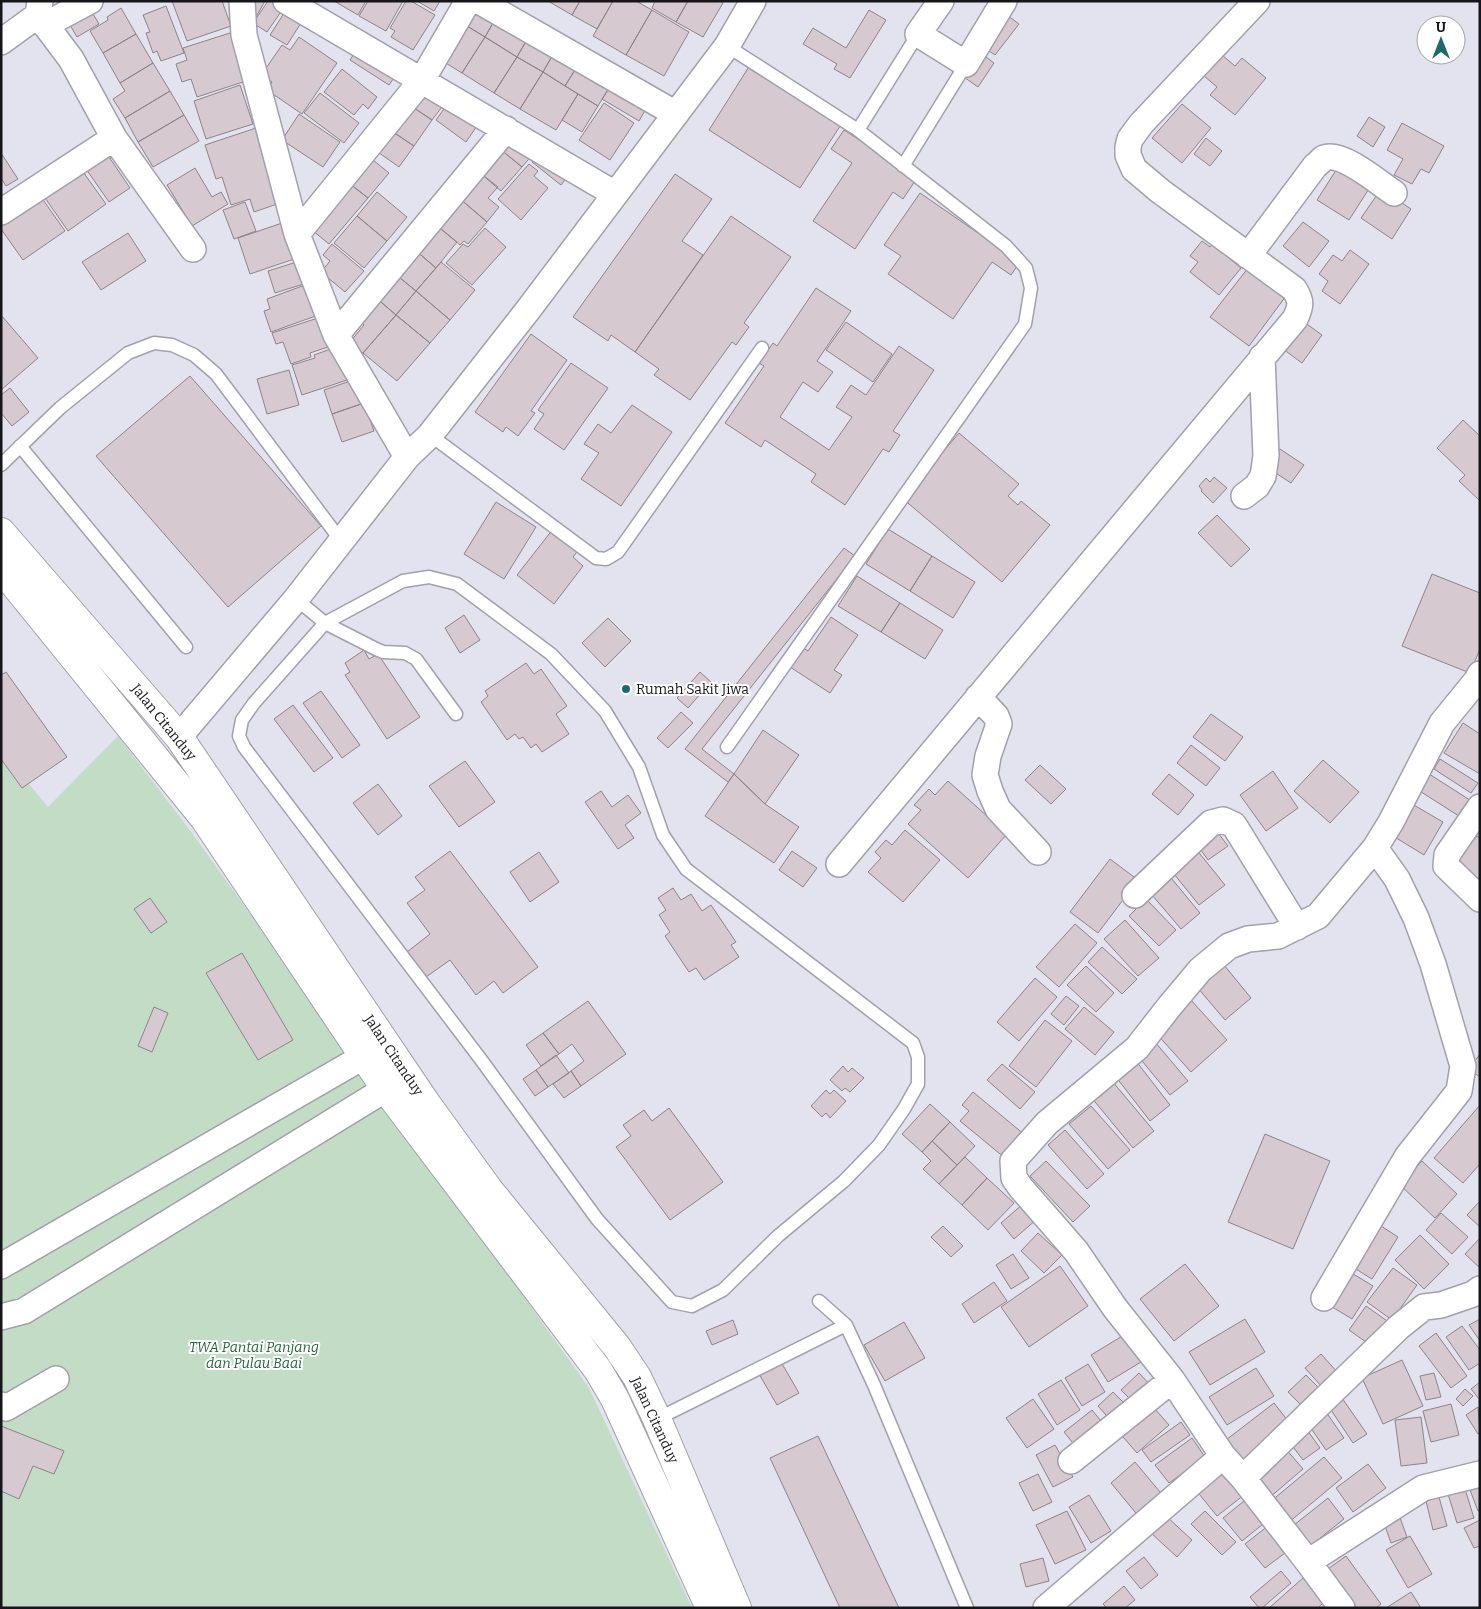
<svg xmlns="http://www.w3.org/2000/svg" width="1481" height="1609" font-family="Bitter,serif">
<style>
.green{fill:#c2dcc6}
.building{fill:#d6c9cf;stroke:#8e8388}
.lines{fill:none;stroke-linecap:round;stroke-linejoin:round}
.lane-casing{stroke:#a1a0ab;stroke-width:15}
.street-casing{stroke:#a1a0ab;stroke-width:28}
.primary-casing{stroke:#a1a0ab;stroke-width:30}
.lane{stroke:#fff;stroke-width:12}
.street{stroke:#fff;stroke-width:25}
.primary{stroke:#fff;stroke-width:28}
.poi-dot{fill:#1e6a6a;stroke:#fff;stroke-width:2}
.labels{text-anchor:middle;stroke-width:4;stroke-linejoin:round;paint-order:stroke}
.poi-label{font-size:14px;fill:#161519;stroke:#fff;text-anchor:start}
.street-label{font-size:14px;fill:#161519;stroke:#fff}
.park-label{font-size:14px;font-style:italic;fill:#276639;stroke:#fff}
</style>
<rect width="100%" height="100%" fill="#e3e3ef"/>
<path class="green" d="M118,736L192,833L589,1388L692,1608H1V750L48,807Z"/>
<path class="building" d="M172,1H222L231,26L187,41Z
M247,1H265L256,17L243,9Z
M268,1H284L287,3L267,32L253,23Z
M334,1H366L358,15Z
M368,1H403L386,31L359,16Z
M406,1H411L435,15L413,50L391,37L395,31L390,28Z
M417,1H440L434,11Z
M471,1L497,16L485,37L459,21Z
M548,1H580L572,15Z
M580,1H613L597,29L572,15Z
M613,1H636L652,10L626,55L593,36Z
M655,1H688L676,22L652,8Z
M688,1H720L723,3L703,37L676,22Z
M290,4L306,15L287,45L270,35Z
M166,6L184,53L161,61L157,51L153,53L146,33L150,32L143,15Z
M89,7L99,24L77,37L67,20Z
M121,8L136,34L103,53L90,31L108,20L107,17Z
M652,10L689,32L664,76L626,55Z
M869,10L886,20L850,78L834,69L837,64L803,44L813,28L846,48Z
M1003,12L1019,24L995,55L979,44Z
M497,16L529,36L517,57L485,37Z
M459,21L485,37L462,73L441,60Z
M233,32L249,80L197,97L191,79L182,82L176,64L187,60L183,48Z
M136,34L153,63L120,83L103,53Z
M529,36L555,51L543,72L517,57Z
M299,37L337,63L302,114L267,90L272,82L262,74L282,45L290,50Z
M485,37L517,57L494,93L462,73Z
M359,46L398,72L389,85L350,60Z
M555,51L578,65L565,86L543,72Z
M978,51L994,63L978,87L961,75Z
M1222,55L1235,66L1242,58L1266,78L1235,115L1210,95L1217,87L1204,76Z
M517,57L543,72L520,109L494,93Z
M153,63L170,91L125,118L113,99L125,91L120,83Z
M578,65L611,85L598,106L565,86Z
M750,65L842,123L800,188L709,130Z
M342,69L377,97L368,109L363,104L354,115L324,92Z
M543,72L578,94L556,130L520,109Z
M240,85L253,124L206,139L194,101Z
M611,85L647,107L639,121L602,99Z
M420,86L445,103L432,120L408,104Z
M170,91L184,115L138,142L125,118Z
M320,93L359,123L344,143L304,113Z
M578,94L598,106L582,132L562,120Z
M451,99L481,120L466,142L436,120Z
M604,103L634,123L610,160L579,140Z
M408,104L432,120L414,146L393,132Z
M1182,104L1211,128L1182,163L1152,138Z
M299,114L340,142L323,167L282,140Z
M184,115L199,141L153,167L138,142Z
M1369,117L1385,127L1373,147L1357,136Z
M1402,123L1444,146L1429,173L1421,169L1412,184L1394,175L1403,159L1387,150Z
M256,128L280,203L254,212L250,199L231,205L222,177L216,179L205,145Z
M844,130L917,178L903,199L893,192L855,249L813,221L852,163L831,149Z
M393,132L414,146L399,167L375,150Z
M513,134L534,153L522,167L500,149Z
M1206,138L1222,151L1210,166L1194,154Z
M500,149L522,167L501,191L479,172Z
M105,151L130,188L109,202L84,166Z
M540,152L569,175L561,185L532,162Z
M1,153L18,179L6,186L1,178Z
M373,160L389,173L368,198L345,180Z
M529,164L538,171L534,176L548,188L521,220L498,199Z
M1340,164L1372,184L1349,220L1317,200Z
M195,168L212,197L221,192L228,204L192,226L167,185Z
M81,169L106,204L68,231L43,195Z
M479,172L498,187L488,198L499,207L487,222L458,197Z
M675,174L712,199L682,241L703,255L635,352L611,335L608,341L573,317Z
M345,180L368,198L329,244L307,226Z
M1381,189L1411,209L1392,239L1361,218Z
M377,192L407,217L387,241L357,216Z
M920,193L1020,262L1011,275L992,262L953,319L888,274L901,256L884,245Z
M39,194L65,231L23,260L1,229V221Z
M458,197L487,222L468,244L464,241L460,245L435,224Z
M245,202L256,231L234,239L223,210Z
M357,216L387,241L364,268L334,243Z
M731,216L791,257L744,323L749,327L736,345L732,342L690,400L654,375L659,369L635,352Z
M288,221L300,257L250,274L238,238Z
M1303,222L1329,241L1309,267L1283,246Z
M435,224L457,242L436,268L414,249Z
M485,228L506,247L472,285L446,263L463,244L468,247Z
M128,233L146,261L101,290L82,262Z
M1202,241L1210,247L1212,244L1241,268L1219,295L1190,272L1198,262L1190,256Z
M332,244L364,271L345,292L321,272L330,261L323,255Z
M414,249L436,268L416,291L394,273Z
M1350,250L1369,264L1340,304L1322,291L1328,281L1319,274L1333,255L1342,261Z
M306,259L313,281L275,293L268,271Z
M441,262L475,290L450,320L416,291Z
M1248,268L1286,296L1249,346L1210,317Z
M394,273L416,291L396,315L374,296Z
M313,282L324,313L271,332L264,311L270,309L267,299Z
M816,288L851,311L817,361L833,372L818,392L803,382L780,417L829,450L852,417L836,407L851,385L866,395L899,346L934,370L893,431L900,435L889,452L883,449L845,505L811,482L816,474L765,440L761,447L725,423L764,366L759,363L773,343L777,346Z
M416,291L450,320L430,343L396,315Z
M374,296L396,315L363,353L350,342L364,325L355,318Z
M1,315L38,358L1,390Z
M396,315L430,343L397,381L363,353Z
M324,316L334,345L310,353L311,357L291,364L283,342L276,344L272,333Z
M846,322L892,354L873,382L826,350Z
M1304,322L1322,335L1302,363L1283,349Z
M531,334L567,360L531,411L535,413L518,436L506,427L503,432L475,412Z
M336,347L347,380L302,395L292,365L315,358L314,355Z
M571,363L608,388L564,450L534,429L544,414L538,410Z
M289,370L299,405L267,414L257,379Z
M190,376L321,526L228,607L96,456Z
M356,379L364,403L332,414L324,390Z
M10,388L29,412L12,426L1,413V395Z
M364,403L374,431L342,442L332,414Z
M632,405L672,432L621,506L581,479L599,453L584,444L598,424L611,433Z
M1463,420L1480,436V501L1459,481L1465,475L1437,448Z
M959,433L1019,484L1008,496L1018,505L1021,501L1050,525L1002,582L903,499Z
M1280,449L1304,465L1291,483L1268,468Z
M1214,477L1227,488L1213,503L1201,491L1202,490L1199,486L1206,478L1210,482Z
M496,502L536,527L504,579L464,554Z
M1217,515L1250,549L1231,567L1198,533Z
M553,529L579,549L573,557L583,566L554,604L517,575Z
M888,529L932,556L910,591L866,564Z
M844,548L855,556L702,749L734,774L728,782L685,749Z
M932,556L975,582L953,618L910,591Z
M1432,574L1480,593V649L1470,673L1402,646Z
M857,576L900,603L881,632L838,606Z
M900,603L943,630L925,659L881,632Z
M464,615L480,640L460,653L445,628Z
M831,617L858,635L834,670L842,675L830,693L787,665L800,646L808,651Z
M608,618L631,641L605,667L582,643Z
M364,650L369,659L378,654L420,717L387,739L345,675L350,672L345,663Z
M526,663L534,674L541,669L567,706L556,714L569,734L542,752L536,744L531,748L523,737L519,739L515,734L507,740L481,702L488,696L485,691Z
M6,672L67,757L22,788L1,759V675Z
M700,672L711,682L688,708L677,698Z
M321,691L360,745L342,758L303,703Z
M293,705L333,758L314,772L274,719Z
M681,712L693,723L668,748L657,738Z
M1211,714L1243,737L1225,761L1193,737Z
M1463,723L1480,734V774L1444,753Z
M763,730L799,755L765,804L734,774Z
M1191,745L1220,768L1206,786L1177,763Z
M1440,759L1478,783L1471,793L1434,769Z
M1323,760L1359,792L1330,823L1294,791Z
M465,761L495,802L459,827L429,786Z
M1040,765L1066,789L1051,804L1025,780Z
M1273,771L1298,808L1266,831L1240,795Z
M1426,772L1473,802L1462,818L1415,788Z
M734,774L765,804L799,827L774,863L705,816Z
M1169,774L1194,795L1178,815L1152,794Z
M948,781L1007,834L968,878L908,824L921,810L914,805L929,789L935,795Z
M378,784L402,816L378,835L353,803Z
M601,791L612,807L628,795L641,813L625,825L634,838L618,849L585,802Z
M1412,804L1443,822L1424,855L1393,836Z
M1215,829L1228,846L1208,860L1196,843Z
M905,830L940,860L903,902L868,872L881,858L875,852L886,840L892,845Z
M1477,836L1480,838V885L1454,863Z
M1196,849L1225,885L1199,905L1170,869Z
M450,851L538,967L503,993L494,981L476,995L450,960L426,977L407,952L430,934L407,903L425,890L415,877Z
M792,851L817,868L803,887L779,870Z
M539,852L559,882L530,902L510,872Z
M1110,859L1138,880L1098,933L1070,912Z
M1167,873L1200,913L1181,929L1147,889Z
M673,888L681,900L691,894L702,911L711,905L736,942L731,945L739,957L704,980L696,968L689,972L665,936L670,932L659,915L666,910L658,898Z
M150,898L167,922L151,933L134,909Z
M1146,899L1176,930L1159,946L1129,916Z
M1125,920L1159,958L1138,976L1104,939Z
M1075,924L1097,943L1059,987L1036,967Z
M1102,947L1137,979L1122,994L1088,962Z
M242,953L293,1040L258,1060L206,973Z
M1224,965L1251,998L1225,1020L1197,987Z
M1086,966L1114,993L1096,1012L1067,985Z
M1035,978L1057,997L1019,1041L997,1022Z
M1066,996L1079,1006L1064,1025L1051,1014Z
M1191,1000L1227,1040L1191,1072L1155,1032Z
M588,1001L626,1054L581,1086L571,1071L584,1061L572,1044L559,1054L543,1033Z
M154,1007L168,1013L152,1052L138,1046Z
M1084,1007L1114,1032L1095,1055L1065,1029Z
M1045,1020L1072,1041L1036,1087L1009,1066Z
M543,1033L559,1054L541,1066L526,1045Z
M1155,1042L1188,1081L1170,1095L1138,1056Z
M1480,1054V1077L1469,1069Z
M556,1055L569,1073L548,1087L536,1070Z
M1136,1061L1170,1105L1150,1121L1116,1077Z
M1002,1064L1035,1092L1020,1109L987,1080Z
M843,1066L848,1072L852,1068L864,1078L850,1092L845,1088L842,1091L830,1080Z
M536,1070L548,1087L535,1096L523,1079Z
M571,1071L581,1086L564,1098L553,1084Z
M1112,1081L1154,1131L1133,1148L1091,1097Z
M826,1090L830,1094L834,1090L846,1101L830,1118L826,1113L822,1117L811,1106Z
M973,1092L1025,1135L1005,1158L960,1121L969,1111L962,1105Z
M930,1104L950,1122L922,1152L902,1134Z
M1480,1105V1164L1463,1183L1434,1158Z
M1091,1106L1130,1150L1108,1169L1069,1124Z
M669,1108L723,1182L670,1220L616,1147L631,1136L623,1125L644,1110L652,1121Z
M950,1122L975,1146L957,1165L932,1141Z
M1065,1130L1104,1174L1087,1189L1048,1145Z
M1265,1134L1330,1161L1293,1249L1228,1222Z
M932,1141L957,1165L939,1184L923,1169L931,1161L922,1152Z
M965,1157L987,1178L962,1205L939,1184Z
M1046,1161L1090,1206L1073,1222L1030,1176Z
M1422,1161L1457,1194L1435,1218L1400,1185Z
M987,1178L1014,1203L988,1230L962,1205Z
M1480,1201V1227L1467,1215Z
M1023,1204L1037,1219L1014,1239L1001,1223Z
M1441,1213L1468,1237L1452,1254L1426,1230Z
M1378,1224L1398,1237L1372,1279L1351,1266Z
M943,1226L963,1246L951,1257L931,1237Z
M1038,1233L1062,1255L1044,1273L1021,1251Z
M1420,1235L1449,1264L1424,1289L1395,1260Z
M1480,1238V1268L1465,1254Z
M1013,1254L1029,1278L1011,1289L996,1265Z
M1185,1264L1219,1306L1174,1341L1140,1299Z
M1060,1266L1088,1306L1029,1347L1001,1307Z
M1393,1268L1417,1285L1392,1320L1367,1302Z
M1350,1272L1373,1286L1352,1319L1329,1305Z
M994,1282L1007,1301L974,1323L962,1304Z
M1366,1306L1390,1323L1373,1347L1349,1330Z
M1245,1319L1265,1352L1210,1385L1189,1352Z
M1480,1319V1341L1469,1325Z
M733,1320L738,1334L712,1345L706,1331Z
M904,1322L925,1358L885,1381L864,1345Z
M1462,1326L1480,1350V1363L1469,1370L1446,1337Z
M1436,1333L1467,1376L1451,1388L1419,1346Z
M1124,1335L1141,1362L1108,1382L1091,1355Z
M1321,1354L1338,1373L1322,1387L1305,1368Z
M1402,1360L1423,1406L1383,1424L1362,1378Z
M781,1362L799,1393L777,1405L759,1374Z
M1088,1364L1105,1392L1082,1406L1065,1378Z
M1256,1368L1274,1396L1227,1425L1209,1397Z
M1139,1373L1154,1389L1137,1406L1121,1390Z
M1434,1373L1441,1397L1426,1400L1420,1376Z
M1306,1375L1323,1392L1305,1409L1288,1392Z
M1061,1380L1080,1410L1057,1425L1038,1394Z
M1480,1382V1400L1471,1389Z
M1465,1389L1473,1396L1463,1406L1456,1399Z
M1113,1392L1129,1408L1113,1423L1098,1406Z
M1342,1398L1367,1434L1353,1443L1329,1407Z
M1033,1399L1054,1429L1027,1448L1006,1418Z
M1148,1401L1169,1425L1137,1453L1116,1429Z
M1274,1403L1292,1426L1244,1463L1226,1440Z
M1451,1404L1459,1435L1431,1442L1423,1411Z
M1478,1407L1480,1433L1478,1434L1466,1415Z
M1324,1409L1344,1438L1326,1450L1306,1421Z
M1092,1410L1105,1426L1077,1448L1064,1432Z
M1421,1417L1427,1463L1401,1466L1395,1420Z
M1181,1422L1190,1435L1151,1462L1142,1450Z
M1,1426L64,1451L54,1474L33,1466L19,1499L1,1491Z
M1305,1427L1320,1448L1303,1460L1288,1440Z
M818,1436L899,1608H840L770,1458Z
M1192,1438L1205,1457L1169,1483L1155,1465Z
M1055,1445L1073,1477L1053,1487L1036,1455Z
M1285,1448L1303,1469L1269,1498L1251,1477Z
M1324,1457L1342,1478L1288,1523L1270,1502Z
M1135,1462L1165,1498L1140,1518L1111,1483Z
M1368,1464L1386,1488L1353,1512L1336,1488Z
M1222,1468L1244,1495L1217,1516L1195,1489Z
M1038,1474L1052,1502L1033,1511L1019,1483Z
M1480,1487V1511H1478L1470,1490Z
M1465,1489L1474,1518L1457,1523L1448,1494Z
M1089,1495L1111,1531L1091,1543L1069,1507Z
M1249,1497L1268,1520L1242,1541L1223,1518Z
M1439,1497L1447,1526L1433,1530L1426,1501Z
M1328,1498L1344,1519L1305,1550L1289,1529Z
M1067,1511L1086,1550L1055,1564L1036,1525Z
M1205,1511L1236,1542L1222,1555L1191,1524Z
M1165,1515L1192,1540L1177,1557L1150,1532Z
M1399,1515L1407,1537L1391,1543L1383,1520Z
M1480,1520V1546L1474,1548L1464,1528Z
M1269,1525L1289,1550L1265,1568L1245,1544Z
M1410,1536L1432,1574L1408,1588L1386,1550Z
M1346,1556L1381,1604L1376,1608H1345L1321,1574Z
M1144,1557L1158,1575L1141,1589L1126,1571Z
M1043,1558L1049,1581L1026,1587L1020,1564Z
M1281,1571L1291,1583L1262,1608H1259L1250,1597Z
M1303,1578L1325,1601L1318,1608H1269Z
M1124,1586L1135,1600L1125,1608H1107L1103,1604Z
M1411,1592L1421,1608H1386Z"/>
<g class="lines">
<defs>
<path id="lane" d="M727,46L858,130L1006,246L1026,268L1031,288L1025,324L727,747
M858,130L918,34
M903,166L966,64
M430,435L596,558L606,559L618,552L762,348
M20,446L186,647
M1,465L60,408L128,353L154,343L172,345L194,355L216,374L342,542
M429,577L457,584L551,654L605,711L639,767L663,835L686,869L913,1043L918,1057V1084L904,1109L879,1145L844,1181L778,1236L723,1290L692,1306L672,1302L597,1219L482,1061L244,747L239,736L242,720L254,703L325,623L403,581Z
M296,599L325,623L376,649L383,652L405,653L416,659L456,714
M819,1301L846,1325L874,1385L967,1608
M657,1419L846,1325"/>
<path id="street" d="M242,1L244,35L297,234L336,335L407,457
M286,1L615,194
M479,1L676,114
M941,1L918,34L966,64L1004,1
M38,15L71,59L114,138L193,249
M45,25L90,1
M1,42L38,15L40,1
M1,212L114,138
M297,234L422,80L468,1
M1248,256L1315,166C1318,164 1321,160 1324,158C1342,151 1379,183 1394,193
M336,335L506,129
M1244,496L1257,486L1263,476L1266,456L1262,357
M978,697L996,716L999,724L988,756L985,775L990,791L998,809L1038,852
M179,737L296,599L407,457L430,435L528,310L727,46L753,1
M1480,807L1447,855L1446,866L1480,899
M839,864L1295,319C1301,306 1302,301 1294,289L1160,191L1134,169L1128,155V147L1130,139L1141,124L1257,1
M1135,895L1211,823L1223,820L1234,825L1297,927
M1,1266L382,1046
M1324,1298L1407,1157L1459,1091L1463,1066L1433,964L1416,918L1397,879L1375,848
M1,1317L24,1311L402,1079
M1,1405L6,1408L56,1379
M1223,1456L1243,1478L1308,1562L1423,1488L1480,1474
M1071,1461L1172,1380
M1243,1478L1399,1327L1424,1307L1441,1305L1473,1294L1480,1289
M1308,1562L1342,1608
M1046,1608L1223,1456L1172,1380L1115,1308L1076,1251L1021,1188L1014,1178L1013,1161L1047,1123L1137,1048L1169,1007L1200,970L1229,946L1248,939L1278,936L1318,916L1375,848L1391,822L1442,723L1477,680L1480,674"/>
<path id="primary" d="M1,532L179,737L426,1103L489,1190L617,1347L637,1377L657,1419L737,1608
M1,568L204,818L385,1088L598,1370L615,1399L710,1608"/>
</defs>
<use href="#lane" class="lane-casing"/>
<use href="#street" class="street-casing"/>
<use href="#primary" class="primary-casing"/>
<use href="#lane" class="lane"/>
<use href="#street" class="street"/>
<use href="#primary" class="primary"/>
</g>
<circle class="poi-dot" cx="626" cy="689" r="5"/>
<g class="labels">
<g class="poi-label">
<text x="636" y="694">Rumah Sakit Jiwa</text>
</g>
<g class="street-label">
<text transform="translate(164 722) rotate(51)" y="5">Jalan Citanduy</text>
<text transform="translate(394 1055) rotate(56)" y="5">Jalan Citanduy</text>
<text transform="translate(655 1420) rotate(65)" y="5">Jalan Citanduy</text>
</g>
<g class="park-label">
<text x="254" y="1352">TWA Pantai Panjang<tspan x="254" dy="16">dan Pulau Baai</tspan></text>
</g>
</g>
<rect width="1481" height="1609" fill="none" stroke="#161519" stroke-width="5"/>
<g transform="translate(1441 40)"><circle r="24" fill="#ffffff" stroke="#a2a1a3"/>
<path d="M0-4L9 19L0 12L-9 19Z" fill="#1e6a6a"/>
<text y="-8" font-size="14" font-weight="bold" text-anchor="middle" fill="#161519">U</text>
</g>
</svg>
